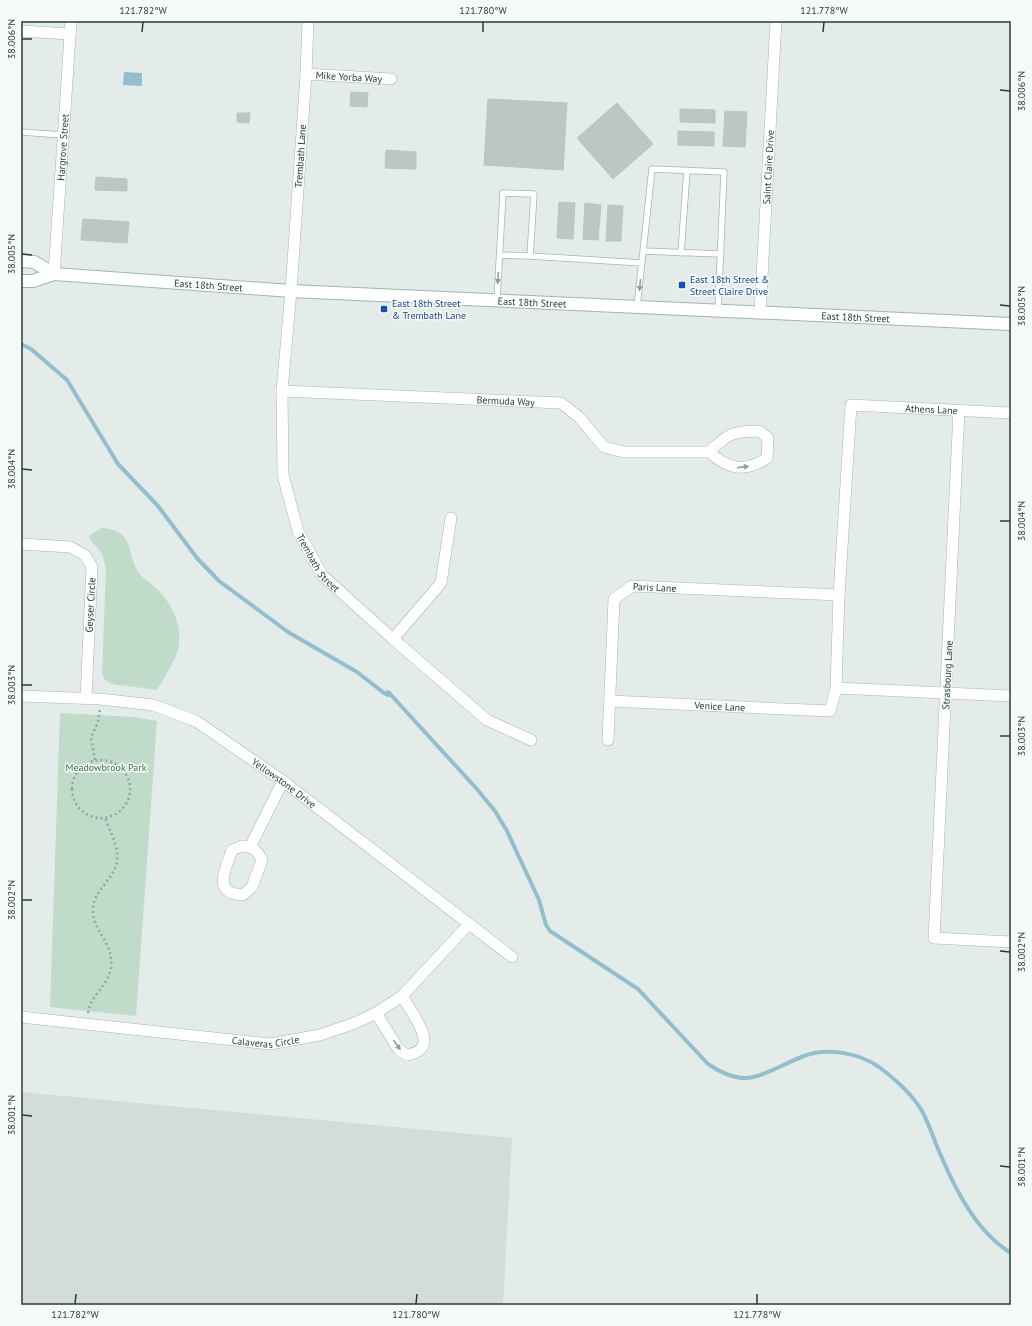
<svg xmlns="http://www.w3.org/2000/svg" width="1032" height="1326" font-family="'PT Sans',sans-serif">
<style>
.built{fill:#d3dcd8}
.green{fill:#c0dbc9}
.water{fill:#93becb}
.lines{fill:none;stroke-linecap:round;stroke-linejoin:round}
.stream{stroke:#93becb;stroke-width:4}
.building{fill:#bac7c2;stroke:#b7c5c0}
.service-casing{stroke:#a7b4b0;stroke-width:7}
.minor-casing{stroke:#a7b4b0;stroke-width:12}
.secondary-casing{stroke:#a1b4ae;stroke-width:14}
.path{stroke:#88aca3;stroke-width:2.5;stroke-dasharray:2 3;stroke-linecap:butt}
.service{stroke:#fff;stroke-width:5.5}
.minor{stroke:#fff;stroke-width:11}
.secondary{stroke:#fff;stroke-width:12}
.oneway{fill:#929e9b}
.ticks{fill:none;stroke:#263c37;stroke-width:1.5}
.transit-dot{fill:#1a4fb4;stroke:#f5f9f7;stroke-width:1.5}
.labels{text-anchor:middle;stroke-width:3;stroke-linejoin:round;paint-order:stroke}
.street-label{font-size:10px;fill:#263c37;stroke:#f5f9f7}
.transit-label{font-size:10px;fill:#164399;stroke:#f5f9f7;text-anchor:start}
.park-label{font-size:10px;fill:#346e4f;stroke:#f5f9f7}
.neatline{fill:none;stroke:#263c37;stroke-width:1.5}
.ticks-label{font-size:10px;text-anchor:middle;fill:#263c37}
</style>
<rect width="100%" height="100%" fill="#e4ece9"/>
<path class="built" d="M21,1092L512,1138L503,1305H21Z"/>
<path class="green" d="M102,528C134,531 126,549 137,570C141,578 153,584 159,591C175,608 186,635 175,658C170,669 163,679 157,690L112,684L105,680L102,674L106,568L102,554L89,538L90,535Z
M60,713L134,717L157,721L136,1016L50,1007Z"/>
<path class="water" d="M124,72L142,73V86L123,85Z"/>
<g class="lines">
<path class="stream" d="M21,344L31,349L67,380L118,464L158,506L197,558L219,581L288,632L357,672L384,693L388,695V692L391,695L476,788L495,811L507,831L539,900L546,925L550,931L638,989L708,1064C720,1072 738,1081 753,1077C771,1073 787,1062 804,1056C827,1047 859,1053 879,1067C895,1079 912,1094 922,1111C930,1126 935,1143 942,1158C957,1193 978,1233 1011,1253"/>
</g>
<path class="building" d="M351,92L368,93L367,107L350,106Z
M488,99L567,103L563,170L484,165Z
M617,103L653,144L613,179L577,138Z
M680,109L715,110V123L680,122Z
M725,111L747,112L745,147L723,146Z
M237,113H250L249,123L237,122Z
M678,131L714,132V146L678,145Z
M386,150L416,152V169L385,168Z
M96,177L127,179V191L95,190Z
M559,202L575,203L573,239L557,238Z
M585,203L601,205L598,240L583,239Z
M608,205L623,206L621,241H606Z
M83,219L129,222L127,243L81,240Z"/>
<g class="lines">
<defs>
<path id="service" d="M21,132L63,135
M643,251L721,254
M681,253L687,170
M500,255L530,256
M497,300L503,193L534,194L530,256L642,263
M637,307L652,169L724,172L718,311"/>
<g id="minor">
<path id="s1" d="M308,21L306,74L291,291L282,391L283,475L298,531L322,575L393,639L487,720L531,740"/>
<path d="M21,31L70,34"/>
<path id="s2" d="M306,74L391,79"/>
<path id="s3" d="M54,274L71,21"/>
<path id="s4" d="M760,313L776,21"/>
<path id="s5" d="M282,391L561,403L579,417L604,447L624,452H709C728,469 745,473 767,458L768,438L759,431C734,431 727,434 709,452"/>
<path d="M959,411L934,938L1011,942"/>
<path d="M21,544L70,547L85,555L92,567L86,698"/>
<path d="M393,639L441,583L451,518"/>
<path d="M836,688L1011,696"/>
<path id="s6" d="M21,696L100,699L153,705L196,721L283,781L512,957"/>
<path id="s7" d="M610,701L830,711L836,688L839,595L851,405L1011,413"/>
<path id="s8" d="M608,740L614,599L632,586L839,595"/>
<path d="M242,846C253,847 257,850 262,860L252,887L243,895C211,894 226,868 232,850Z"/>
<path d="M250,847L283,781"/>
<path d="M376,1013L399,1050L407,1055C443,1049 412,1014 402,996"/>
<path id="s9" d="M21,1017L270,1044L320,1035L355,1023L376,1013L402,996L469,924"/>
</g>
<g id="secondary">
<path d="M21,261L34,262L54,274"/>
<path id="s10" d="M21,281H33L54,274L291,291L1011,324"/>
</g>
</defs>
<use href="#service" class="service-casing"/>
<use href="#minor" class="minor-casing"/>
<use href="#secondary" class="secondary-casing"/>
<path class="path" d="M72 789a29 29 0 1 1 58 0a29 29 0 1 1-58 0Z
M95,760L91,738L98,722L100,709
M88,1013C90,996 108,986 111,968C114,942 93,932 93,911C92,891 114,880 117,862C119,848 110,831 105,818"/>
<use href="#service" class="service"/>
<use href="#minor" class="minor"/>
<use href="#secondary" class="secondary"/>
</g>
<defs><path id="oneway-solid" d="M-6-.8H1V-3.2L6.5 0L1 3.2V.8H-6Z"/></defs>
<g class="oneway">
<use href="#oneway-solid" transform="translate(498 278) rotate(94)"/>
<use href="#oneway-solid" transform="translate(640 285) rotate(96)"/>
<use href="#oneway-solid" transform="translate(743 467) rotate(-7)"/>
<use href="#oneway-solid" transform="translate(397 1045) rotate(54)"/>
</g>
<path class="ticks" d="M142,32L143,22M483,32V22M823,32L824,22M22,39H32M1000,90L1010,91M22,254L32,255M1000,305L1010,306M22,469L32,470M1000,521H1010M22,685H32M1000,736H1010M22,900H32M1000,951L1010,952M22,1115L32,1116M1000,1166L1010,1167M75,1304L76,1294M416,1304L417,1294M757,1304V1294"/>
<g class="transit-dot">
<rect x="678" y="281" width="8" height="8" rx="2"/>
<rect x="380" y="305" width="8" height="8" rx="2"/>
</g>
<g class="labels">
<g class="street-label">
<text dy="4" stroke="none"><textPath href="#s2" startOffset="43">Mike Yorba Way</textPath></text>
<text dy="4" stroke="none"><textPath href="#s3" startOffset="127">Hargrove Street</textPath></text>
<text transform="translate(300 156) rotate(-86)" y="4">Trembath Lane</text>
<text dy="4" stroke="none"><textPath href="#s4" startOffset="146">Saint Claire Drive</textPath></text>
<text dy="4" stroke="none"><textPath href="#s10" startOffset="189">East 18th Street</textPath></text>
<text dy="4" stroke="none"><textPath href="#s10" startOffset="513">East 18th Street</textPath></text>
<text dy="4" stroke="none"><textPath href="#s10" startOffset="837">East 18th Street</textPath></text>
<text dy="4" stroke="none"><textPath href="#s5" startOffset="224">Bermuda Way</textPath></text>
<text dy="4" stroke="none"><textPath href="#s7" startOffset="608">Athens Lane</textPath></text>
<text dy="4" stroke="none"><textPath href="#s1" startOffset="551">Trembath Street</textPath></text>
<text dy="4" stroke="none"><textPath href="#s8" startOffset="186">Paris Lane</textPath></text>
<text transform="translate(90 605) rotate(-87)" y="4">Geyser Circle</text>
<text transform="translate(947 675) rotate(-87)" y="4">Strasbourg Lane</text>
<text dy="4" stroke="none"><textPath href="#s7" startOffset="110">Venice Lane</textPath></text>
<text dy="4" stroke="none"><textPath href="#s6" startOffset="286">Yellowstone Drive</textPath></text>
<text dy="4" stroke="none"><textPath href="#s9" startOffset="246">Calaveras Circle</textPath></text>
</g>
<g class="transit-label">
<text x="690" y="283">East 18th Street &amp;<tspan x="690" dy="12">Street Claire Drive</tspan></text>
<text x="392" y="307">East 18th Street<tspan x="392" dy="12">&amp; Trembath Lane</tspan></text>
</g>
<g class="park-label">
<text x="106" y="771">Meadowbrook Park</text>
</g>
</g>
<rect width="1032" height="1326" fill="none" stroke="#f5f9f7" stroke-width="44"/>
<rect x="22" y="22" width="988" height="1282" class="neatline"/>
<g class="ticks-label">
<text x="143" y="14">121.782°W</text>
<text x="483" y="14">121.780°W</text>
<text x="824" y="14">121.778°W</text>
<text transform="translate(11 39) rotate(-90)" y="4">38.006°N</text>
<text transform="translate(1021 91) rotate(-90)" y="4">38.006°N</text>
<text transform="translate(11 254) rotate(-90)" y="4">38.005°N</text>
<text transform="translate(1021 306) rotate(-90)" y="4">38.005°N</text>
<text transform="translate(11 469) rotate(-90)" y="4">38.004°N</text>
<text transform="translate(1021 521) rotate(-90)" y="4">38.004°N</text>
<text transform="translate(11 685) rotate(-90)" y="4">38.003°N</text>
<text transform="translate(1021 736) rotate(-90)" y="4">38.003°N</text>
<text transform="translate(11 900) rotate(-90)" y="4">38.002°N</text>
<text transform="translate(1021 952) rotate(-90)" y="4">38.002°N</text>
<text transform="translate(11 1115) rotate(-90)" y="4">38.001°N</text>
<text transform="translate(1021 1167) rotate(-90)" y="4">38.001°N</text>
<text x="75" y="1318">121.782°W</text>
<text x="416" y="1318">121.780°W</text>
<text x="757" y="1318">121.778°W</text>
</g>
</svg>
